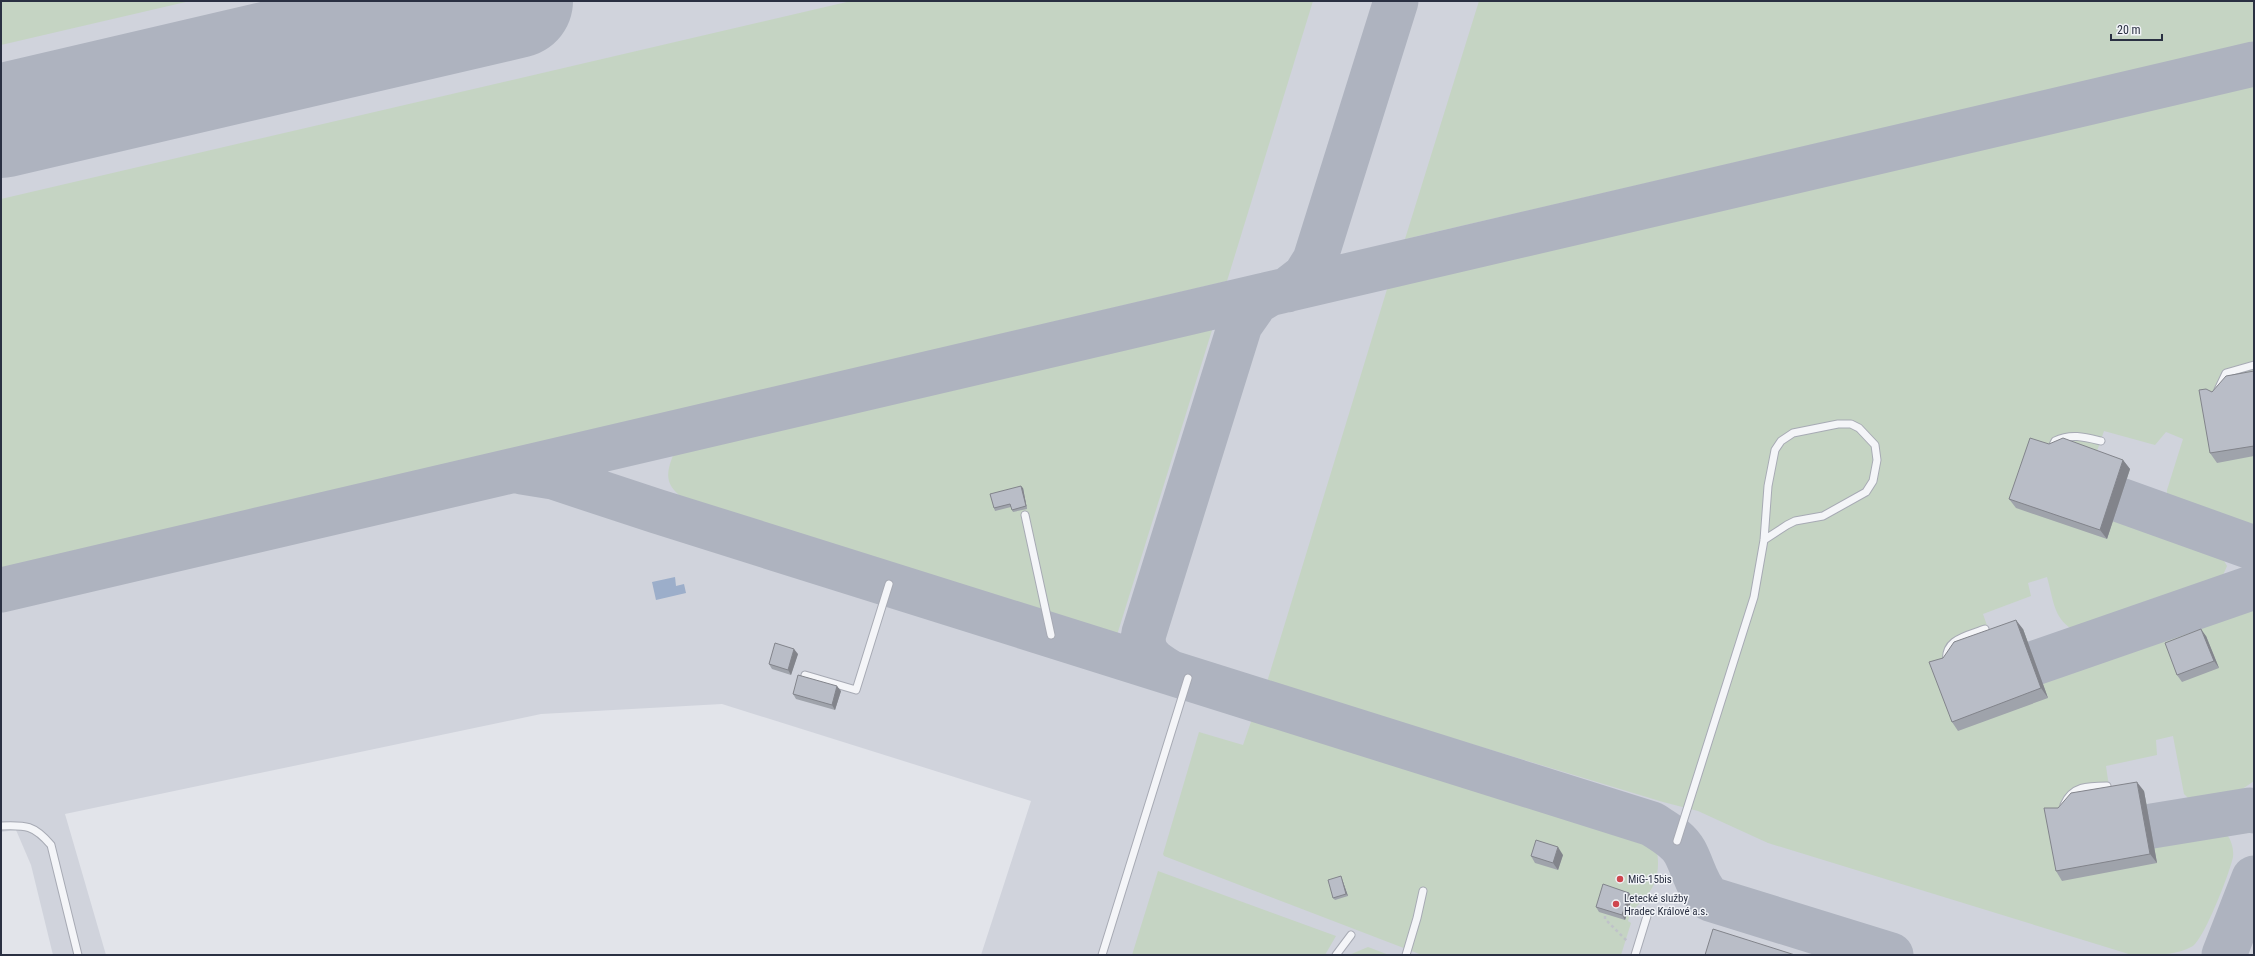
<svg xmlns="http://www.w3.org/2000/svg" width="2255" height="956" font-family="'Roboto Condensed',sans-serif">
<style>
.built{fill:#d0d3dc}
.green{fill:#c5d4c3}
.water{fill:#9caeca}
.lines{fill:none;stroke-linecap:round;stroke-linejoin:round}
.taxiway{stroke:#aeb3bf;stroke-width:45}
.runway{stroke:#aeb3bf;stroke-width:114}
.service-casing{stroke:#a7aab4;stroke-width:9}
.path{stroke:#bfc2c9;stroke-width:2.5;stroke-dasharray:3 3;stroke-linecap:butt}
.service{stroke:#f4f5f8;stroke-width:7}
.wall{fill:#9fa3ab}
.shaded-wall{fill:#82848b}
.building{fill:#b9bdc7;stroke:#82848b}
.poi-dot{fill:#cf464e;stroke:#f1f3f7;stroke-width:1.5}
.labels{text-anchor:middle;stroke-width:3;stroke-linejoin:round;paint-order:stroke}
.poi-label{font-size:11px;fill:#2a3042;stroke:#f1f3f7;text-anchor:start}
</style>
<rect width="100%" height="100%" fill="#e2e4ea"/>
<path class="built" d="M1,1H2254V955H981L1031,801L722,704L541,714L65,814L106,955H53L31,865L16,830L1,832Z"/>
<path class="green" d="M1,1H190L1,45Z
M851,1H1313L1227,281L1,569V199Z
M1479,1H2254V42L1405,239Z
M2254,85V533L2167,501V490L2183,439L2166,432L2155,445L2104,431L2095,457L2130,469L2116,512L2217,549L2227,566L2223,575L2211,586L2077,632C2053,620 2054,601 2047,577L2028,583L2031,596L1983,614L1992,640L2023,629L2040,675L2254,598V781L2231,797L2192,802L2184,794L2173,736L2156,740L2157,755L2106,766L2110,794L2143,789L2155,839C2171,836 2211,823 2224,832C2231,837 2234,849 2233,857C2230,872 2205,937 2193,946C2176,956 2153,955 2132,955L1768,843L1698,811L1663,802L1267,682L1388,286Z
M1213,327L1117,635L683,498C664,484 666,473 674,453Z
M1252,719L1644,839L1656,848C1661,867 1657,887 1642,901C1635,908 1631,911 1628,921L1631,923L1621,955H1422L1164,856L1163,854L1199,732L1243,745Z
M1158,871L1336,936L1325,955H1132Z
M1368,947L1389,955H1349Z"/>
<path class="water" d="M675,577L676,586L684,584L686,593L656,600L652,582Z"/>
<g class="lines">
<path class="taxiway" d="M1287,290L1305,276L1315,260L1396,1
M522,472L553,477L656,511L1652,824C1664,832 1678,839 1685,852C1694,869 1696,886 1710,899L1891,955
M2120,500L2254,548
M1,590L2254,64
M2035,663L2254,587
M1168,671C1152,662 1140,652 1144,633L1240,325L1256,302L1269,294
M2152,826L2250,810L2254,811
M2224,955L2254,878"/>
<path class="runway" d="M1,121L516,1"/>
<defs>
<path id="service" d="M2218,390L2226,373L2254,365
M2052,447L2055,441C2071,433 2085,437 2101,441
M1025,515L1051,635
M1947,663C1943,639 1967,636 1985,629
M805,675L856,690L889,584
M2064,805C2072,786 2088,786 2107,786
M1,826C26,825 34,825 51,845L78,955
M1677,841L1754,597L1764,540L1768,486L1775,450L1781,441L1793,433L1838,424H1851L1859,428L1875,445L1877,460L1873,481L1866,492L1823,516L1795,521L1787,525L1764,540
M1102,955L1188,678
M1336,955L1351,935
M1406,955L1417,918L1423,891
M1635,955L1647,916"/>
</defs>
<use href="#service" class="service-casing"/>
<path class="path" d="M1605,916V919L1627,941"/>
<use href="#service" class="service"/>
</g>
<path class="wall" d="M2254,371V456L2217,463L2210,453L2212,392Z
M2049,444L2123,460L2130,469L2107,539L2016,508L2009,499Z
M1023,488L1027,509L1013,512L1012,510L1011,507L995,511L994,508Z
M2023,629L2048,698L1958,731L1952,722L1943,658Z
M2206,636L2219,668L2182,682L2177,675Z
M798,654L791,675L772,669L769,664Z
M841,691L835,710L796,699L793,694Z
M2144,791L2157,863L2062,881L2056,871L2058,808Z
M1563,855L1558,870L1535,863L1531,856Z
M1342,879L1348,896L1335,900L1333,898Z
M1629,893L1632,898L1625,920L1599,912L1596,907Z"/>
<path class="shaded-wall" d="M2123,460L2130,469L2107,539L2100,530Z
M1021,486L1023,488L1027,509L1026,506Z
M2016,620L2023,629L2048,698L2041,688Z
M2201,629L2206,636L2219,668L2214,661Z
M794,649L798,654L791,675L788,670Z
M837,686L841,691L835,710L832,705Z
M2137,782L2144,791L2157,863L2150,854Z
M1558,847L1563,855L1558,870L1553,863Z
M1341,876L1342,879L1348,896L1346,894Z
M1629,893L1632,898L1625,920L1622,915Z"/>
<path class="building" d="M2254,371V446L2210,453L2199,390L2206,389L2212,392L2226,376Z
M2030,438L2049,444L2063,438L2123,460L2100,530L2009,499Z
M1021,486L1026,506L1012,510L1010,504L994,508L990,494Z
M2016,620L2041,688L1952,722L1929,662L1943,658L1954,642Z
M2201,629L2214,661L2177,675L2165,643Z
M775,643L794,649L788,670L769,664Z
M798,675L837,686L832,705L793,694Z
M2137,782L2150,854L2056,871L2044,808H2058L2071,793Z
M1536,840L1558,847L1553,863L1531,856Z
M1341,876L1346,894L1333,898L1328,880Z
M1603,884L1629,893L1622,915L1596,907Z
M1713,929L1795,955H1705Z"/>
<g class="poi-dot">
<circle cx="1620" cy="879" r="4"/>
<circle cx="1616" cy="904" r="4"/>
</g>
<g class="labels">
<g class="poi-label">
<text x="1628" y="883">MiG-15bis</text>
<text x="1624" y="902">Letecké služby<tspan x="1624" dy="13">Hradec Králové a.s.</tspan></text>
</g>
</g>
<rect width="2255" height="956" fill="none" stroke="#2a3042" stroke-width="4"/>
<path d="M2111 34v6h51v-6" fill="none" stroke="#2a3042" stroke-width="2"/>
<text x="2117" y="34" font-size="12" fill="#2a3042" stroke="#f1f3f7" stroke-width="3" paint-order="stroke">20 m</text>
</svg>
